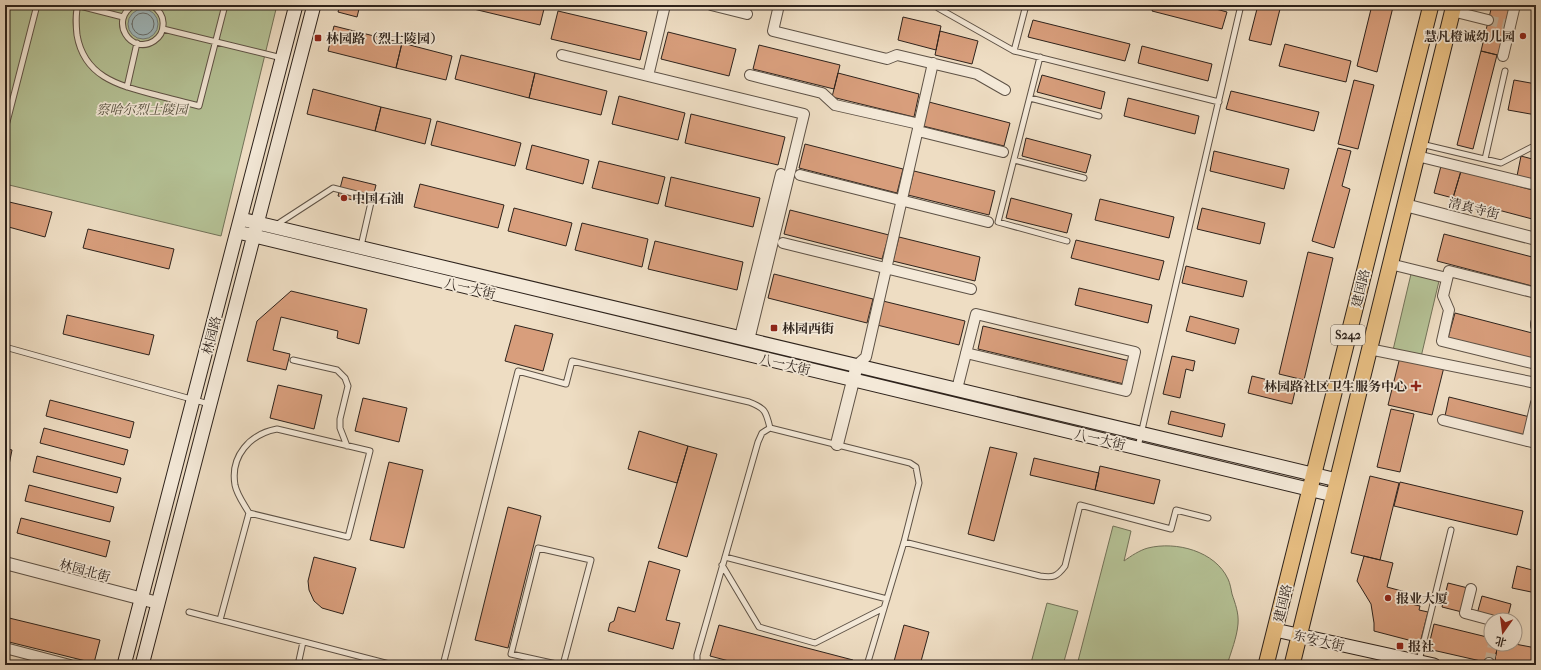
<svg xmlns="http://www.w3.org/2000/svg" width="1541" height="670" font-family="'IM FELL French Canon','Noto Serif SC',serif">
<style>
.green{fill:#b5c296;stroke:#727259}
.water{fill:#9fb9be;stroke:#727d7d}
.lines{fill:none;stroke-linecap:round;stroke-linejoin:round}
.shore{stroke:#666e6d;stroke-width:1}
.building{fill:#d89e7c;stroke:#2e231c}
.minor-tunnel{stroke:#c8b8a2;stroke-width:10;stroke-dasharray:10 5;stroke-linecap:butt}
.service-casing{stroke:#5e5246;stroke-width:7}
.minor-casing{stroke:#5e5246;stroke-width:12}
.tertiary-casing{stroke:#5e5246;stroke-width:14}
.secondary-casing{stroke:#2e231c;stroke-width:15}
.primary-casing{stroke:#2e231c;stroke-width:17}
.service{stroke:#f4e9d8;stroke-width:5}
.minor{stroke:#f4e9d8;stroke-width:10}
.tertiary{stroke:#f4e9d8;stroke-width:12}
.secondary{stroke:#f4e9d8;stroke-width:13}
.primary{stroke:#e7be82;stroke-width:15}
.poi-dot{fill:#8f2418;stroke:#f4e9d8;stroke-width:1.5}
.labels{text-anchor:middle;stroke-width:3.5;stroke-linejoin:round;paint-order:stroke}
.shield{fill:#f4e9d8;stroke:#695e54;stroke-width:1}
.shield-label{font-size:12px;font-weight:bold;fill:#2e231c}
.poi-label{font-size:13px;font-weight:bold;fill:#2e231c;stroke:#f4e9d8;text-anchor:start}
.park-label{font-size:13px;font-style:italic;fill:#504b3a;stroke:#f4e9d8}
.street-label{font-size:13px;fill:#2e231c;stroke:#f4e9d8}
</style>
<rect width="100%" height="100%" fill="#eeddc3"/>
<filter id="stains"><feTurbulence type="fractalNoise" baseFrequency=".005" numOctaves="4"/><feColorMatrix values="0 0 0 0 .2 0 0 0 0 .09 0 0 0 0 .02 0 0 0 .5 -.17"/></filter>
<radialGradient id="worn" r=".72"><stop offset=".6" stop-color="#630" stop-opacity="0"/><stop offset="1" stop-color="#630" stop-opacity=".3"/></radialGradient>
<path class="green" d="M5,5H277L221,236L5,184Z
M1411,274L1439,281L1421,357L1393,350Z
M1113,526L1131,531L1124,561C1131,556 1140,550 1148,548C1176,541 1215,551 1228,579C1230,583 1231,589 1232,594C1235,603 1239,613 1238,624C1237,637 1231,652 1227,665H1077Z
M1047,603L1078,611L1063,665H1039L1031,663Z"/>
<path class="water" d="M128 24a15 15 0 1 1 30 0a15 15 0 1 1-30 0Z"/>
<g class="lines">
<path class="shore" d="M132 24a11 11 0 1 1 22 0a11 11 0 1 1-22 0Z"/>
</g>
<path class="building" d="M340,5H360L357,17L338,12Z
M457,5H545L540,25Z
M1154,5H1201L1227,12L1222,29L1152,11Z
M1258,5H1281L1271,45L1249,40Z
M1372,5H1384L1393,7L1377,72L1357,66Z
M1492,5H1514L1502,56L1481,51Z
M558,11L647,32L640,60L551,39Z
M903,17L941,26L936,50L898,40Z
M1033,20L1130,44L1125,61L1028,37Z
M334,26L402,43L396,68L328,51Z
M940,31L978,41L972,64L935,55Z
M668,32L736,49L729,76L661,59Z
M402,43L452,56L446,80L396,68Z
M1285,44L1351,61L1346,82L1279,66Z
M759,45L840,65L834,89L753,69Z
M1142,46L1212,64L1208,81L1138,63Z
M1481,51L1497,55L1473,149L1457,145Z
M461,55L535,73L529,98L455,79Z
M535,73L607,91L601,115L529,98Z
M838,73L919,94L914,117L832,97Z
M1042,75L1105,92L1101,109L1037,92Z
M1354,80L1374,85L1358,149L1338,144Z
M1514,80L1536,84V115L1508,110Z
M313,89L381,107L375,131L307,114Z
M1231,91L1319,112L1314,131L1226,109Z
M619,96L685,113L678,140L612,124Z
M1128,98L1199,116L1195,134L1124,116Z
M929,102L1010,123L1004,146L923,126Z
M381,107L431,119L425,144L375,131Z
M691,114L785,137L778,165L685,143Z
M437,121L521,143L515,166L431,145Z
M1026,138L1091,155L1086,173L1022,156Z
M805,144L903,169L897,193L799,168Z
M532,145L589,160L583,184L526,169Z
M1338,148L1351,151L1342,186L1350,189L1334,248L1312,241Z
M1214,151L1289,169L1284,189L1210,171Z
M1521,156L1536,160V180L1517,176Z
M599,161L665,177L658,204L592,188Z
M1441,166L1461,171L1453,198L1434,193Z
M914,171L995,191L989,215L908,195Z
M1461,171L1536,191V220L1453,198Z
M343,177L376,185L371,205L338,196Z
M671,177L760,198L753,227L665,206Z
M420,184L504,205L498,228L414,207Z
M1011,198L1072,214L1067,233L1006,218Z
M1100,199L1174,217L1169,238L1095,220Z
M5,201L52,212L45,237L5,226Z
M514,208L572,223L566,246L508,231Z
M1202,208L1265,223L1260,244L1197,229Z
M790,210L889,235L882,259L784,234Z
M582,223L648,239L642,267L575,250Z
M88,229L174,249L169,269L83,248Z
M1444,234L1536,258V287L1437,261Z
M899,237L980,257L975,281L893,261Z
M1076,240L1164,261L1159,280L1071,258Z
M655,241L743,262L737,290L648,269Z
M1308,252L1333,258L1304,380L1279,374Z
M1186,266L1247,281L1243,297L1182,283Z
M774,274L873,299L867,323L768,298Z
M1079,288L1152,305L1148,323L1075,305Z
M291,291L367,309L359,344L337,338L338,331L281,317L273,350L290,354L286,370L247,361L257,321Z
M883,301L965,321L959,345L877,325Z
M1455,313L1536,334V361L1448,338Z
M67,315L154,335L149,355L63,334Z
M1190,316L1239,329L1235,344L1186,331Z
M515,325L553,334L543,371L505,361Z
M983,326L1130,361L1124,384L978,349Z
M1172,356L1195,361L1193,371L1186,369L1180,398L1163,394Z
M1400,357L1444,367L1432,415L1388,405Z
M1252,376L1296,387L1292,404L1248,393Z
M278,385L322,395L314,429L270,418Z
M1449,397L1530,417L1525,436L1445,416Z
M363,398L407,408L399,442L355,431Z
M50,400L134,422L130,438L46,416Z
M1391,409L1414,414L1400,472L1377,467Z
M1171,411L1225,424L1222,437L1168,424Z
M44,428L128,450L124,465L40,443Z
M639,431L688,446L677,483L628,469Z
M688,446L717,454L687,557L658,548Z
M990,447L1017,453L994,541L968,534Z
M5,448L12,450L9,465L5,464Z
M37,456L121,478L117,493L33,472Z
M1034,458L1099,473L1095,490L1030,475Z
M389,462L423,470L404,548L370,540Z
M1100,466L1160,480L1154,504L1095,490Z
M1370,476L1399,483L1380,560L1351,553Z
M1400,482L1523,511L1517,535L1394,506Z
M29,485L114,507L110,522L25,501Z
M508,507L541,516L508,648L475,640Z
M21,518L110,541L106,557L17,533Z
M1536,527V543L1532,542Z
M1364,556L1393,563L1387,587L1409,593L1407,603L1420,606L1419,610L1428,612L1420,643L1374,631V623L1371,604L1357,581Z
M314,557L356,568L343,614L322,608L314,601L309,590L308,581Z
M649,561L680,570L666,620L680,623L673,649L608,631L610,623L614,621L618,607L635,612Z
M1517,566L1536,571V593L1512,588Z
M1448,583L1468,588L1462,612L1442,607Z
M1482,596L1511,604L1507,620H1498L1477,614Z
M5,617L100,640L94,663L5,641Z
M1434,624L1491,638V644H1498L1494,664L1428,649Z
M719,625L853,660L852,665H744L710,656Z
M904,625L929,632L920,665H893Z
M1498,644H1515L1536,648V665L1494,664Z"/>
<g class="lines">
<path class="minor-tunnel" d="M1488,20L1509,25
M1489,663L1493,644"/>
<defs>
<path id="service" d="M76,5L123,17
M78,5C75,15 76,25 77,35C84,76 117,85 152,94C167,98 183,102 199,106L225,5
M134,5C108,20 131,56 154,41C160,37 163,31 163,25C164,16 159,10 152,5
M1026,5L1014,51L1219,102
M938,8L1014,51
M163,29L282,58
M1040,57L998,222L1067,241
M127,87L137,43
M1030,98L1099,116
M5,121L7,122L37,5
M1421,144L1501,163L1534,146L1536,137
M1485,159L1505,71
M1014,160L1084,178
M276,225L333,188L372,198L361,246
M5,347L209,404
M293,360L337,370L345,378L348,386L340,419V428L347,446
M770,428L910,463L916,467L919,483L904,542L867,665
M1138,447L1241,5
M904,542L1040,576C1053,578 1057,577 1065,566L1080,505L1171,529L1176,510L1208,518
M725,557L887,599
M722,565L759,627L815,643L884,608
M189,612L393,665
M220,620L249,513L348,537L370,451L277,429C250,434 230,456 235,485C237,495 244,504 249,513
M1419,661L1451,530
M298,665L303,642
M443,665L518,371L566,384L572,361L749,402C765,408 766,411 770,428
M561,665L511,654L538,548L591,560L563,665
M697,665V655L758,442L762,433L770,428"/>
<path id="minor" d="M711,5L747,14
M779,5L773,31L887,59L897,55L977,74L1005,90
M1452,11L1488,20
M562,55L804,114L749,340
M1503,56L1515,5
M750,75L822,93L835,105L919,124
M648,76L665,5
M918,131L1003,152
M1417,156L1536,185
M800,175L988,222
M783,243L971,289
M1390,264L1447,278
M1536,293L1449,271L1443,296L1449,310L1442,341L1536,364
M1536,323V326
M740,337L781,174
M1369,349L1536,383
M857,365L866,357L933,63
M957,389L976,314L1135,352L1126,391L966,353
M1443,420L1536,443
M1527,441L1536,403
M1471,589L1465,613L1491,620
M5,648L70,665
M1489,665V663"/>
<path id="tertiary" d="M1405,205L1536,239
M837,444L857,365
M5,563L158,603"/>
<path id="secondary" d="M241,219L1337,480
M238,232L1333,495
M1275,630L1434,665
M124,665L296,5
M142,665L314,5"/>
<path id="primary" d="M1266,665L1431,5
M1292,665L1454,5"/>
</defs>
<use href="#service" class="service-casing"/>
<use href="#minor" class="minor-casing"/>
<use href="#tertiary" class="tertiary-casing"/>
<use href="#secondary" class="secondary-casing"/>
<use href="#primary" class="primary-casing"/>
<use href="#service" class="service"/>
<use href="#minor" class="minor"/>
<use href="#tertiary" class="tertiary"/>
<use href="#secondary" class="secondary"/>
<use href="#primary" class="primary"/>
</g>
<g class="poi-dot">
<circle cx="1523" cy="36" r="4"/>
<rect x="314" y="34" width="8" height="8" rx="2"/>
<circle cx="344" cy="198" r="4"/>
<rect x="770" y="324" width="8" height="8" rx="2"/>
<path d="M1414 380h4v4h4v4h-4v4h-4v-4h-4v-4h4z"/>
<circle cx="1388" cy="598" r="4"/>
<rect x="1396" y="642" width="8" height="8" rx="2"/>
</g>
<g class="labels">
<rect class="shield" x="1331" y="325" width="34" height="20" rx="3"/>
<g class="shield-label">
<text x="1348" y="339">S242</text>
</g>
<g class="poi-label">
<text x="1515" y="41" text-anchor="end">慧凡橙诚幼儿园</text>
<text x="326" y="43">林园路（烈士陵园）</text>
<text x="352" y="203">中国石油</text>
<text x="782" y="333">林园西街</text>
<text x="1407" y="391" text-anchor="end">林园路社区卫生服务中心</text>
<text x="1396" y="603">报业大厦</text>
<text x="1408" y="651">报社</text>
</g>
<g class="park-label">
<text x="142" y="114">察哈尔烈士陵园</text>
</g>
<g class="street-label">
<text transform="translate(1474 208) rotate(14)" y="5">清真寺街</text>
<text transform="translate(470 288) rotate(13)" y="5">八一大街</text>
<text transform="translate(1360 288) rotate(-76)" y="5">建国路</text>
<text transform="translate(211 335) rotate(-75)" y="5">林园路</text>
<text transform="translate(785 364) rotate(13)" y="5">八一大街</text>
<text transform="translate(1100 439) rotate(13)" y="5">八一大街</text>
<text transform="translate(85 570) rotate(15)" y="5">林园北街</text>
<text transform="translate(1282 603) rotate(-76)" y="5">建国路</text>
<text transform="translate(1319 640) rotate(13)" y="5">东安大街</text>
</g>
</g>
<rect width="1541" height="670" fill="none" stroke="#eeddc3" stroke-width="20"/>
<rect x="6" y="6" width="1529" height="658" fill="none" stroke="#2e231c" stroke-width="2"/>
<rect x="10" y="10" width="1521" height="650" fill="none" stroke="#2e231c"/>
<g transform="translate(1503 632) rotate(194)"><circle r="19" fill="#f4e9d8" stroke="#a59a8d"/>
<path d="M0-3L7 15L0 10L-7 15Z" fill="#8f2418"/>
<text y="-6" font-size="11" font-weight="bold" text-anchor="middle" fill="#2e231c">北</text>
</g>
<rect width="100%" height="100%" filter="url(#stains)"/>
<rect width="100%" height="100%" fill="url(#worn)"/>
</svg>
